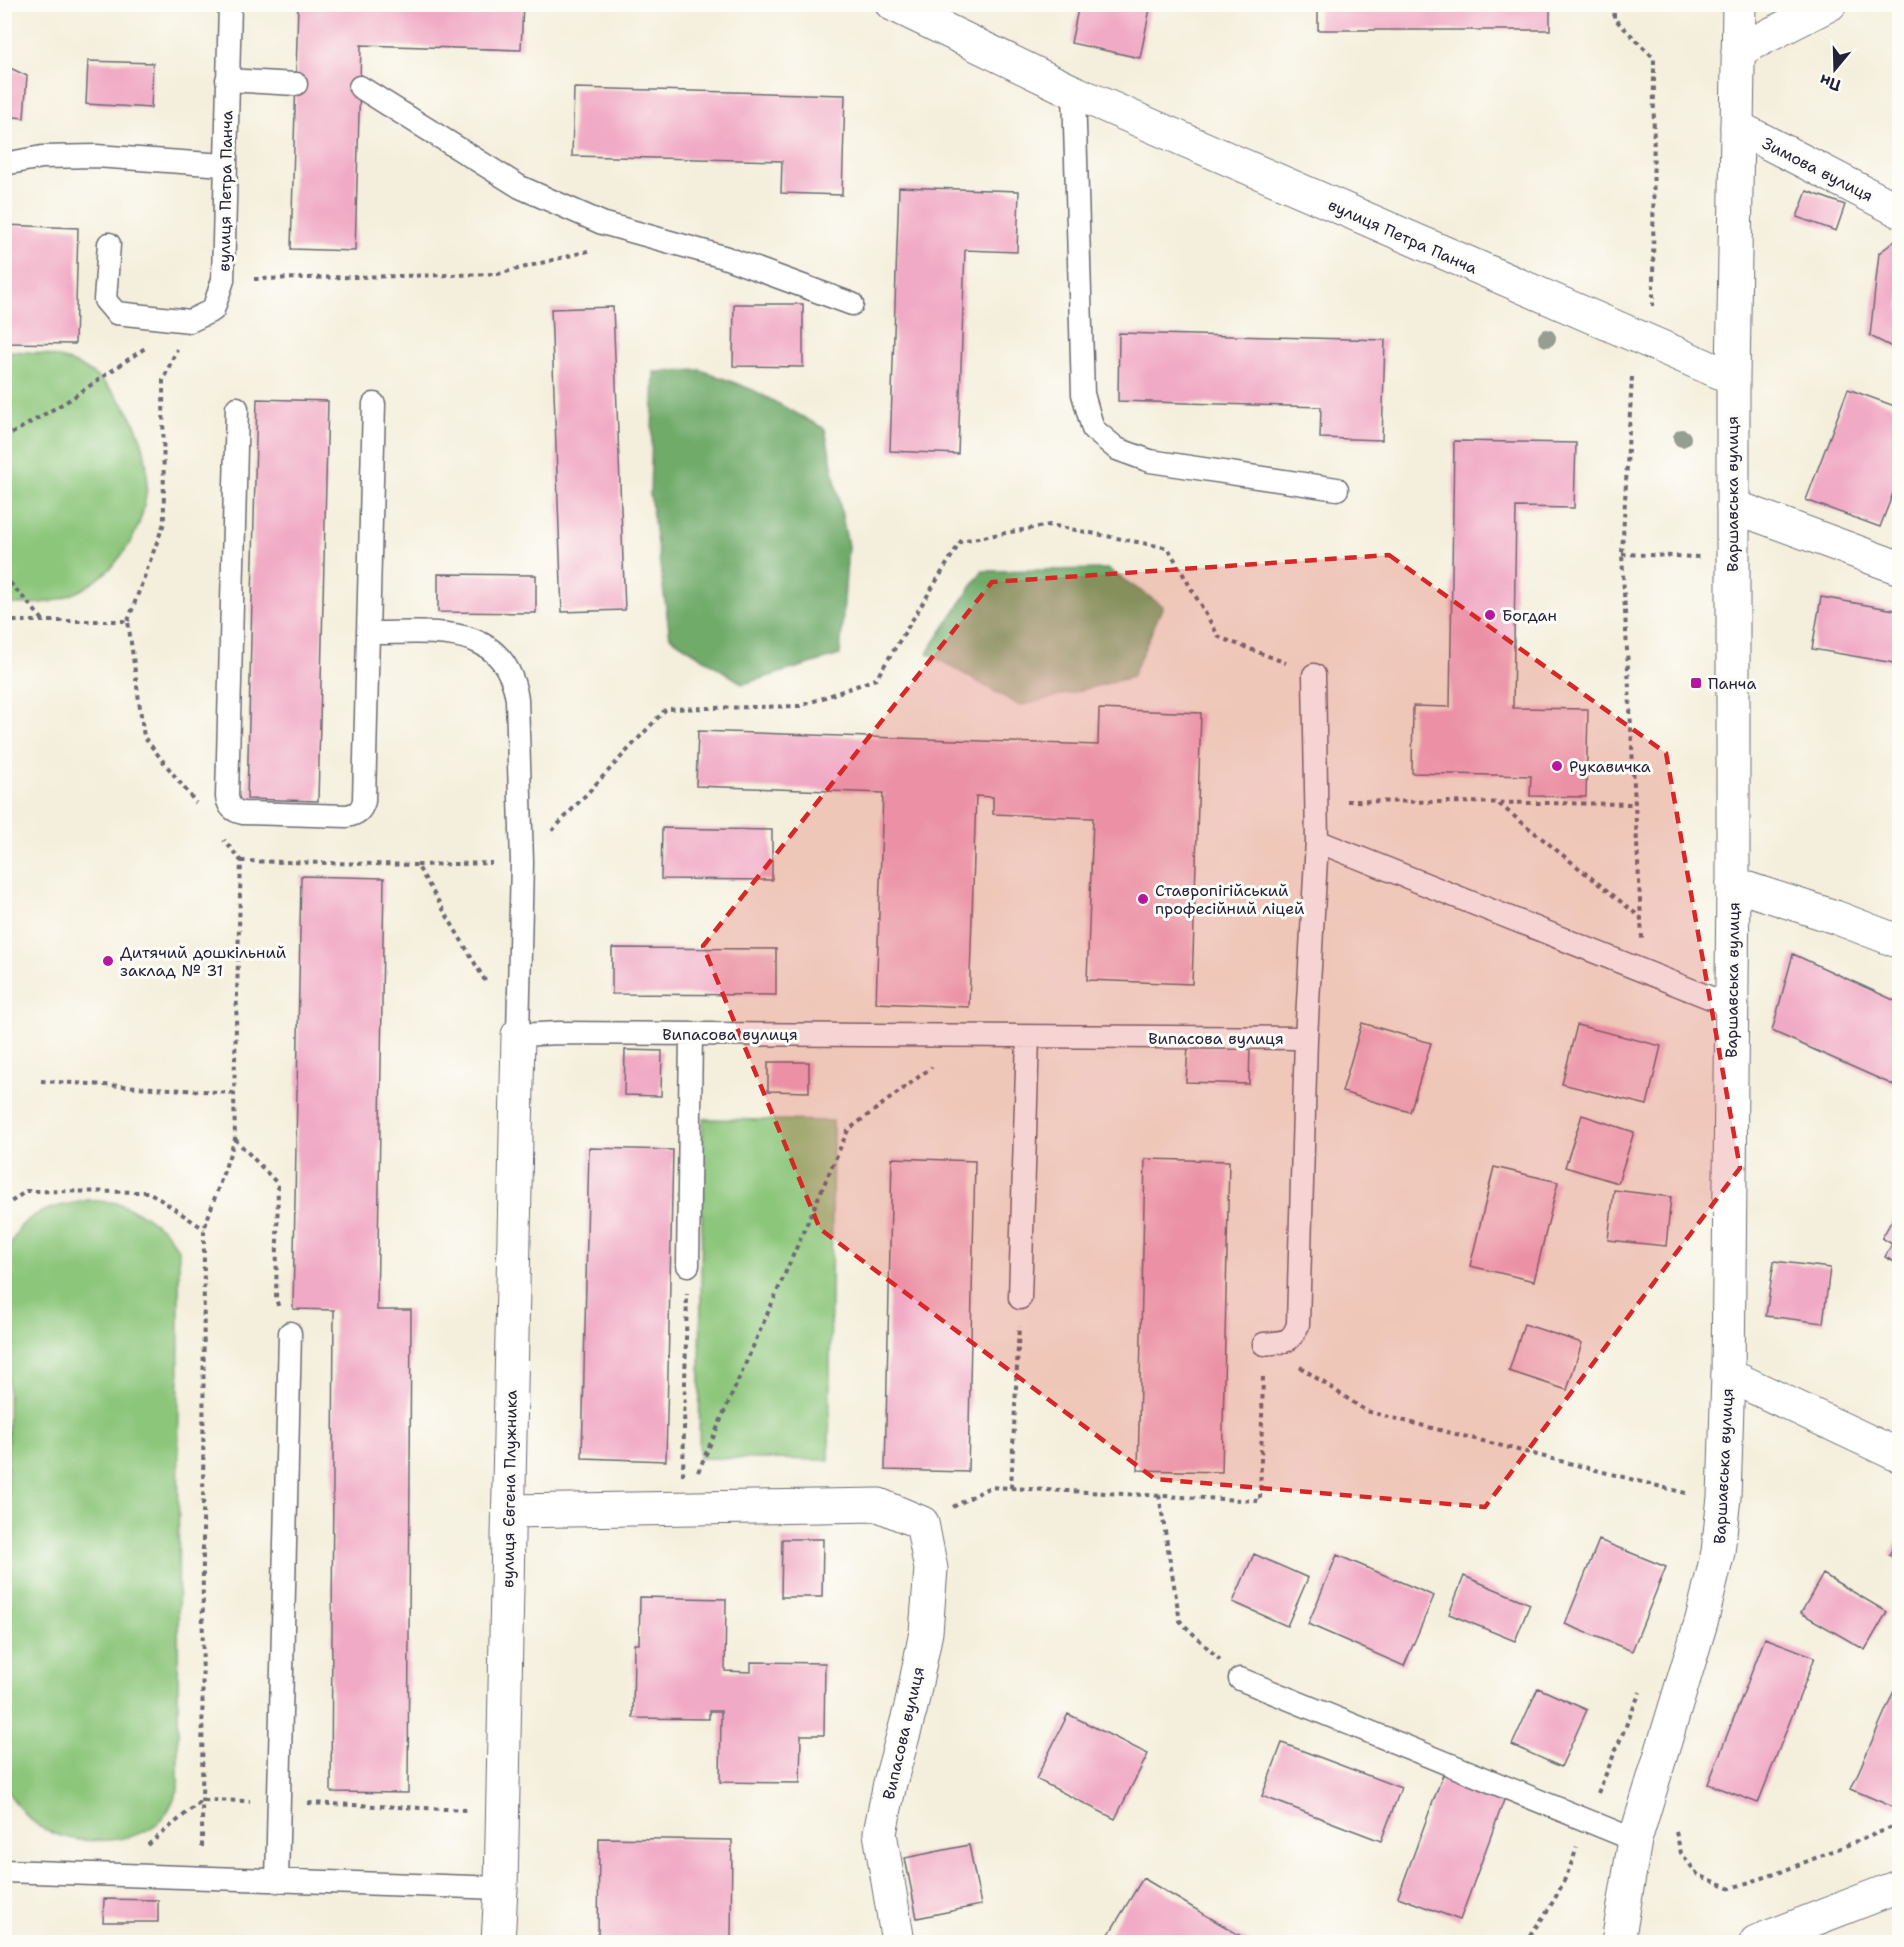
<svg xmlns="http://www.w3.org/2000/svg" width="1904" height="1947" font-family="'Shantell Sans',sans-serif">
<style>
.green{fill:#8cc67a;stroke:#57745a;stroke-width:1.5}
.forest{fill:#71ab6a;stroke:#4a6652;stroke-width:1.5}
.building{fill:#f1aac5}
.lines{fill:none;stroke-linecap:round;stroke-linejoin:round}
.lane-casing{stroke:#6c6a73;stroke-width:25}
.street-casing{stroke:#6c6a73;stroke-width:35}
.secondary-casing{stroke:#6c6a73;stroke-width:35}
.path{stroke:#6c6a73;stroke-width:4;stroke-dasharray:4.5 4.5;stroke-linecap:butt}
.lane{stroke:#fff;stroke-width:22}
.street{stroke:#fff;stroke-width:33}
.secondary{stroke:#fff;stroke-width:33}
.tree{fill:#959e90}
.marked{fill:#d62828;fill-opacity:0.2;stroke:#d62828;stroke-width:4.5;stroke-dasharray:12 8;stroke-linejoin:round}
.poi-dot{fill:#b5179e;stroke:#fdfcf7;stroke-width:2}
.labels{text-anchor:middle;stroke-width:6;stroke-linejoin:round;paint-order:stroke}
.street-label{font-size:16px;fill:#22223b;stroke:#fdfcf7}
.poi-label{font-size:16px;fill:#22223b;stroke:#fdfcf7;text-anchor:start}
</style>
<rect width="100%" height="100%" fill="#fdfcf7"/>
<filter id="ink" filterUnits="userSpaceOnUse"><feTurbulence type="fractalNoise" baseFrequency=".0167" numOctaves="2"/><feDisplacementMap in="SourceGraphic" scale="12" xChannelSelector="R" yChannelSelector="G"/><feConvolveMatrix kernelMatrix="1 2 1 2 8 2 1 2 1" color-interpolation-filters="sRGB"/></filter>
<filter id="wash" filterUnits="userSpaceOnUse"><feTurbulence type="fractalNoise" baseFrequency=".008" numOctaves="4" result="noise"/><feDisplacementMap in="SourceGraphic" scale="24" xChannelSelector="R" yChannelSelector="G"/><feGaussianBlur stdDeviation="1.35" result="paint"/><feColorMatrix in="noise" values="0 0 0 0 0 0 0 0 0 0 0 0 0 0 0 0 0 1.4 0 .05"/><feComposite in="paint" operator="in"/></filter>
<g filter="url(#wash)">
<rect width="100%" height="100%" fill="#f4efdc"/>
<path class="green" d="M5,351C31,351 56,354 80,366C92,372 103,381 112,391C175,457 150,567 63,598C44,605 25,604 5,604Z
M703,1119L833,1121L829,1460L699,1458Z
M89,1200L118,1203L143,1215L164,1230L179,1250L178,1790C173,1801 168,1814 159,1822C133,1844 82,1845 52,1833C31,1825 18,1807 6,1789L9,1247C13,1241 16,1232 21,1226C38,1208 67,1204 89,1200Z"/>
<path class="forest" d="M701,370L753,390L825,429L848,546L840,655L743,684L670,637L650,494L654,372Z
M1108,569L1163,606L1132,677L1020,706L927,653L982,571Z"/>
<g id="blocks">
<path class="building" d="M298,4H523L521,50L361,45L355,251L291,249Z
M1079,4H1151L1140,58L1071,43Z
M1318,4H1550V30H1318Z
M88,61L153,63L151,108L86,104Z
M4,65L27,76L24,118L4,116Z
M574,88L845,95L842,195L781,193L782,161L572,156Z
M899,187L1019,191L1017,252L965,250L958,454L890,451Z
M1807,191L1845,205L1836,231L1797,217Z
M4,225L78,228L75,344L5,343L7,294H4Z
M1895,241L1900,243V351L1870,336L1879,253Z
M734,304H803V367L733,366Z
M613,307L625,610L562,612L551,309Z
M1119,333L1385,340L1382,440L1320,438L1321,407L1118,401Z
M1848,389L1900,408V475L1880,527L1806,500Z
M257,399L328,401L318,801L247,799Z
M1454,441L1576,443L1574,508L1516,507L1513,708L1588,709L1586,797L1530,796L1531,776L1412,773L1413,706L1450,707Z
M438,574L536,575V613L438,612Z
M1821,597L1900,611V664L1812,649Z
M1099,709L1201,713L1192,984L1087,980L1093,818L993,814V797L976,796L969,1007L876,1003L883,793L696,786L698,731L1098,745Z
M662,828L772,830V880L661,879Z
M301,876L384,878L377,1310H411L408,1793L331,1792L334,1310L293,1309Z
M612,948L776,949V995L612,994Z
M1793,954L1900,1003V1088L1772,1031Z
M1362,1023L1431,1043L1410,1112L1342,1092Z
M1577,1025L1661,1046L1647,1105L1562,1084Z
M1188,1045L1250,1048L1249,1084L1186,1082Z
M625,1050L662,1051L661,1096L624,1095Z
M768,1062H809V1092L768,1091Z
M1582,1115L1634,1132L1618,1183L1565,1167Z
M589,1148L673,1150L666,1461L582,1458Z
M892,1158L975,1161L968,1472L885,1470Z
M1145,1159L1229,1161L1222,1472L1138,1470Z
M1494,1167L1558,1182L1534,1281L1470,1266Z
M1614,1190L1671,1197L1666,1246L1608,1240Z
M1900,1206V1265L1885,1257L1892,1244L1882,1238Z
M1774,1261L1830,1268L1823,1323L1766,1316Z
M1524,1324L1582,1343L1567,1390L1509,1371Z
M1900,1536V1561L1889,1555Z
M782,1539H823L822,1597H781Z
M1599,1540L1666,1567L1632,1651L1565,1624Z
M1254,1554L1308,1578L1287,1626L1233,1602Z
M1337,1555L1434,1596L1404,1666L1308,1624Z
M1823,1574L1887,1612L1865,1650L1801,1613Z
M1464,1576L1530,1604L1515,1641L1449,1614Z
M640,1597L726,1599L725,1671L751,1672V1662L825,1663L824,1735H801L800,1783L720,1782L721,1711H709V1719L633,1718L634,1644H639Z
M1765,1638L1815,1657L1758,1803L1708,1784Z
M1900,1677V1810L1851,1789Z
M1538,1688L1587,1710L1561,1767L1512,1745Z
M1068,1714L1148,1754L1115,1819L1036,1779Z
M1282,1743L1401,1788L1381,1841L1262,1796Z
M1445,1769L1507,1792L1460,1920L1398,1897Z
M599,1838L732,1840L731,1942L598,1940Z
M969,1845L981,1905L917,1918L905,1858Z
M1143,1878L1251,1942H1104Z
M104,1899L158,1900V1922H103Z"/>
</g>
</g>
<g filter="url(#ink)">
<use href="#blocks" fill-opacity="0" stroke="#6c6a73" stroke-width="1.5"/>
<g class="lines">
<defs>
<path id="lane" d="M227,80L296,84
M360,87L520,187L602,223L724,257L852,304
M1074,92L1083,394L1093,429L1117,449L1150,461L1337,489
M4,164L42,157L96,156L224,165
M109,244L105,300L116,313L190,321L213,310L223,280L230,4
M374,404L368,633C430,634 504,619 517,699L522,862L518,1035L559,1033L1306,1038L1317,841L1731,1006
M237,408L227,797C229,807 233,811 243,813L347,816C357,814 361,811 364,801L368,633
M1314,675L1317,841
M688,1265L691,1034
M1020,1298L1028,1037
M1264,1344C1282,1342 1292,1344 1298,1324L1306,1038
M1240,1679L1635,1840
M4,1871L501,1888
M277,1881L290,1333"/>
<path id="street" d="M1738,51L1830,4
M1737,127L1900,211
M1733,506L1900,568
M1733,884L1835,917L1900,942
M1728,1375L1900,1456
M509,1511L879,1505L922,1523L931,1569L926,1632L911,1707L890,1783L880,1833L898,1942
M498,1942L501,1888L518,1035"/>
<path id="secondary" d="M892,4L1074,92L1733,378
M1618,1942L1635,1840L1702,1619L1718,1552L1724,1497L1728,1375L1733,884V378L1739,4
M1756,1942L1900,1886"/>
</defs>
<use href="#lane" class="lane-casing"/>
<use href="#street" class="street-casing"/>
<use href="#secondary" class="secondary-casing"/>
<path class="path" d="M1614,4V18L1654,58L1653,306
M254,279L498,274L588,251
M1632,377L1622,554L1642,939
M4,438L69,400L145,348
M1622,554L1699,557
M4,576L44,621
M4,621H128L144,737L196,803
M128,621L164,523L163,380L177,349
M1347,801L1634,804
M1499,804L1640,917
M552,831L666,709L800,706L876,679L961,541L1050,525L1168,548L1219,637L1286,663
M241,861L417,865L487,984
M417,865L492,863
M41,1081L234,1093
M235,1139L278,1184L276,1299L279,1308
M4,1207L26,1191L149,1192L204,1229
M1300,1367L1366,1411L1689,1494
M698,1472L848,1130L932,1067
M683,1475L687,1293
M1011,1488L1019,1326
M1159,1495L1180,1621L1220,1660
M953,1507L990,1487L1260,1501L1263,1375
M1598,1793L1640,1692
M308,1803L468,1810
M1676,1832L1681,1853L1698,1875L1731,1888L1778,1873L1900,1824
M148,1845L202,1800L250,1801
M202,1847L204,1229L235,1139L234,1093L241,861L224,840
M1524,1942C1549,1912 1565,1885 1577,1847
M1881,1942L1900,1936"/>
<use href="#lane" class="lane"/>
<use href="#street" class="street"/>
<use href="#secondary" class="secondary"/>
</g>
<g class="tree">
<circle cx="1547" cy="338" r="9"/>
<circle cx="1682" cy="438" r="9"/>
</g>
</g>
<path class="marked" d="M1389,555L1666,753L1740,1168L1485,1507L1155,1479L820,1229L703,946L992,582Z"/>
<g class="poi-dot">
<circle cx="1490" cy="615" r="6"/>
<rect x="1690" y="677" width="12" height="12" rx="3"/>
<circle cx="1557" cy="766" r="6"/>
<circle cx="1143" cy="899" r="6"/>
<circle cx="108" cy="961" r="6"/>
</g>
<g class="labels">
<g class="street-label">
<text transform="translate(1818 169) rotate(27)" y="6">Зимова вулиця</text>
<text transform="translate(225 191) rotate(-89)" y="6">вулиця Петра Панча</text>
<text transform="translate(1403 236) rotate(24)" y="6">вулиця Петра Панча</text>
<text transform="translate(1732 494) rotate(-90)" y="6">Варшавська вулиця</text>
<text transform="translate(1732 980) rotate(-89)" y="6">Варшавська вулиця</text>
<text x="730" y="1040">Випасова вулиця</text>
<text x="1216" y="1044">Випасова вулиця</text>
<text transform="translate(1723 1466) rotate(-87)" y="6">Варшавська вулиця</text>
<text transform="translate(509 1489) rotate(-89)" y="6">вулиця Євгена Плужника</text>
<text transform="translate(903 1733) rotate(-77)" y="6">Випасова вулиця</text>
</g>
<g class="poi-label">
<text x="1502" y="621">Богдан</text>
<text x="1708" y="689">Панча</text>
<text x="1569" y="772">Рукавичка</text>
<text x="1155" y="896">Ставропігійський<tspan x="1155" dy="18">професійний ліцей</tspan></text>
<text x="120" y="958">Дитячий дошкільний<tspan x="120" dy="18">заклад № 31</tspan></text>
</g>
</g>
<rect width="1904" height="1947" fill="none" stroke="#fdfcf7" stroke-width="24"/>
<g transform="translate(1835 69) rotate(199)" stroke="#fdfcf7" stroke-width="4.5" paint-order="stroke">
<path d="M0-4.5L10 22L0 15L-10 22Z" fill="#22223b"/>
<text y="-9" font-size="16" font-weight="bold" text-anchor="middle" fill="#22223b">Пн</text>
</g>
</svg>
